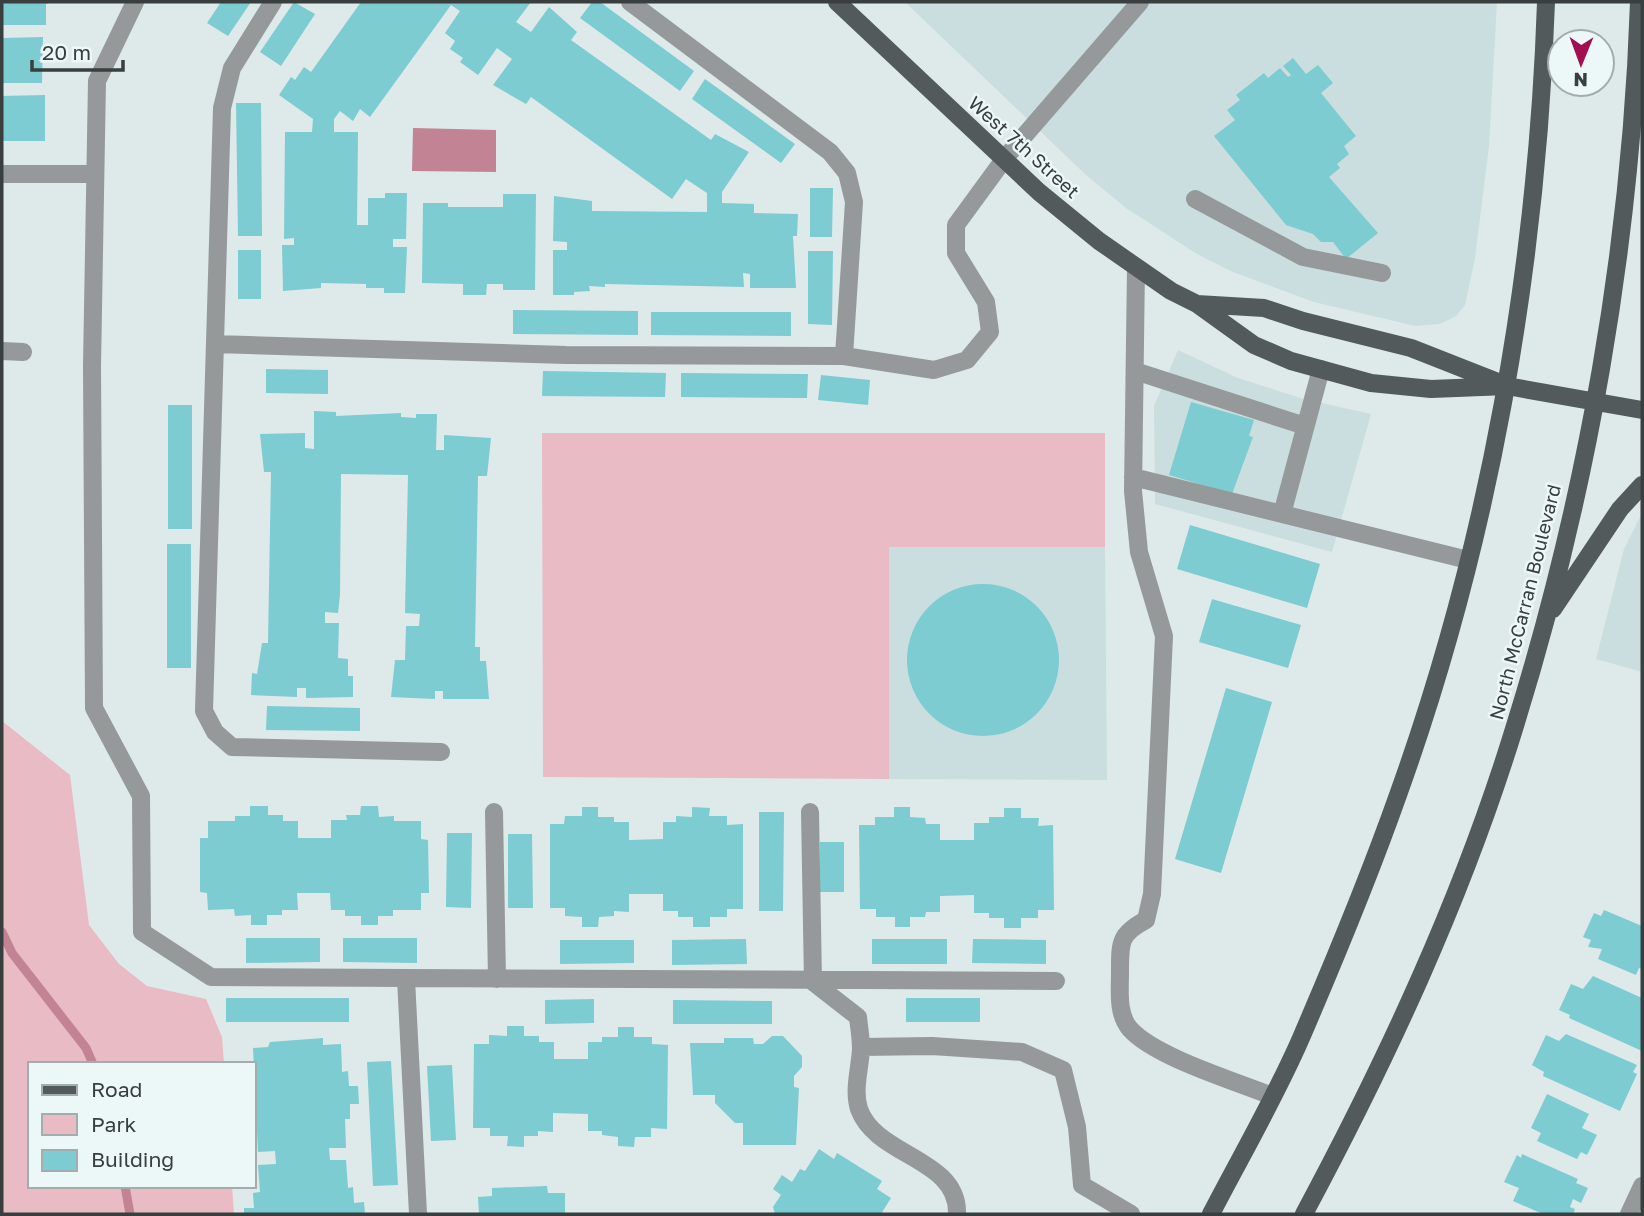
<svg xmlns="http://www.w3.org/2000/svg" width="1644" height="1216" font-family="'Golos Text',sans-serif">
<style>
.built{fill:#cadedf}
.green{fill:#e8bbc5}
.water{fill:#c28494}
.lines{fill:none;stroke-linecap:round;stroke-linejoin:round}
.stream{stroke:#c28494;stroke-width:9}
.building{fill:#7cccd1}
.minor{stroke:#95999a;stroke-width:18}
.major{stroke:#525a5b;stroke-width:18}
.labels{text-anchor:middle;stroke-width:5;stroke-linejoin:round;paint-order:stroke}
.street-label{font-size:19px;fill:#393e3e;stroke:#ecf7f7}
</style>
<rect width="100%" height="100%" fill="#dee9ea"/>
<path class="built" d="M905,2H1497L1489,146L1475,258L1465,305L1456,316L1440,324L1415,326L1314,302L1233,272L1197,254L1126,208L1085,174Z
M1178,350L1238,378L1304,399L1371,414L1332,552L1155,504L1154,406Z
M1642,513V672L1596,659L1624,549Z
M889,547H1105L1107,780L889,779Z"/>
<path class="green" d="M542,433H1105V547H889V779L543,777Z
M2,721L70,775L89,925L119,964L147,986L206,999L222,1037L224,1064H30V1186H232L234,1214H2Z"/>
<path class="water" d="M413,128L496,130V172L412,171Z"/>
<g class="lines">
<path class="stream" d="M2,932L12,953L86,1048L93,1064
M125,1186L130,1214"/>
</g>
<path class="building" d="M2,2H52L46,4V25H2Z
M221,2H251L228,36L207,23Z
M294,2L315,14L281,66L260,52Z
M361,2H531L516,22L531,32L549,7L577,32L571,40L711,140L715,134L749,152L722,192V203L754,204V213L798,214L797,236H793L796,288H750V274L743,273L744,287L605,284V287L589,286L590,291L574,292V295H553V250H567V242L553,241L554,196L592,201V211L707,212V193L686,179L672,199L531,97L526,104L493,85L512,59L497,48L478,75L460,62L463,58L450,49L455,41L445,33L460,11L451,5L370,117L360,109L353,121L340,111L334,119V132H358L357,225H368V198H385V193H407L406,239H393V247H407L405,293H384V288H366V284L321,283V288L283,291L282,245H294V238L284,239L285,132H312L313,119L279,95L291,77L295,80L304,67L311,72Z
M592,2H600L694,71L680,91L580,18Z
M43,37L42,83H2V38Z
M1293,58L1306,74L1318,65L1333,83L1321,93L1356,136L1344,146L1349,154L1337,164L1340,168L1329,177L1378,233L1346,259L1333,242H1321L1313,234L1286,225L1214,136L1235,120L1227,110L1240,100L1236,95L1264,73L1268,78L1280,68L1288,77L1291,75L1283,66Z
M705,79L795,144L781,163L692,99Z
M45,95V141H2V96Z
M236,103H261L262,236H238Z
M810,188H833L832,237H810Z
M503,194H536L535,290H503V284H487L486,295H463V284L422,283L423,203H448V207H503Z
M238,250H261V299H238Z
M808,251H833L832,325L808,324Z
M513,310L638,311V335L513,334Z
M651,312H791V336L651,335Z
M266,369L328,370V394L266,393Z
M543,371L666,373L665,397L542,396Z
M681,373L808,374L807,398L681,397Z
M821,375L870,380L868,405L818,400Z
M1191,402L1254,420L1249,436L1253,437L1232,494L1169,475Z
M168,405H192V529H168Z
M314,411L336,412V416L401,413V417L416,418V414H437L436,450H444V435L491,438L487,476H478L475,647H480V661H486L489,699H443V691H435V699L391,697L395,660H405L406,626H419L420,614L405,613L408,475L341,474L340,595L338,613L325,612V623H339L338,658L348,659V676H353V697L306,698V688H297V697L251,695L252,673L257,674L262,643H268L271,472H264L260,434L305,433V448L314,449Z
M1190,525L1320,564L1307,608L1177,569Z
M167,544H191V668H167Z
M907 660a76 76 0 1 1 152 0a76 76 0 1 1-152 0Z
M1212,599L1301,625L1288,668L1199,642Z
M1226,688L1272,702L1221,873L1175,859Z
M267,706L360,708V731L266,730Z
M250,806H268V815H283V821H298V838H331V820H347L346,815H360L361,806H378L379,817L394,816V821H421V839L428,840L429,893H421V910H393V916H378V925H361V916H345V910H331L330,893H297L298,910H282V915H267V925H251V915L235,916L234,909L208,910L207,893L200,892V838H208V821H235V816H250Z
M582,807H598V817H614V822H629V840L663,839V822H676V816L692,817V807L710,808L709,816H727V825L743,824V909H727V917H710V927H693V917H678V911H663V894H629V912L614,911V916L599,917L598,927H582V917L565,916V908H550V824H564L565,816H582Z
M894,807H910V817L925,818L926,824H940V840H974V823H989V817H1004V808H1021V818H1039L1038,826L1053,825L1054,910H1038V918H1021V928H1004V918H989V913H974V895L940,896V912H926L925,917H910V927H895V917H876V909H860L859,825H875V817H894Z
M759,812H784L783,911H759Z
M447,833H472L471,908L446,907Z
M508,834H532L533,908H508Z
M820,842H844V892H820Z
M1604,910L1642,926V969L1639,968L1636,975L1598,959L1602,949L1588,947L1591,940L1583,937L1594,913L1601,916Z
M246,938H320V962L246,963Z
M343,938H417V963L343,962Z
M746,939L747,964L672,965V940Z
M872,939H947V964H872Z
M973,939L1046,940V964L972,963Z
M560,940H634V963L560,964Z
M1593,976L1642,998V1051L1569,1018L1570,1015L1559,1010L1571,984L1583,989Z
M226,998H349V1022H226Z
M906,998H980V1022H906Z
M594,999V1023L545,1024V1000Z
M673,1000L772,1001V1024H673Z
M507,1026H524V1036H539V1042H554V1059H588V1042H602V1037H618V1027H634V1037H652V1044L668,1045L667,1129L651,1128V1137H635L634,1147L618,1146V1137L602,1135V1131H588V1114L553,1113V1132L538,1131V1136H524V1147L507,1146L508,1136H490V1128H473L474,1044H489V1035L507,1036Z
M1566,1034L1637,1065L1633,1072L1637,1074L1620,1111L1543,1076L1544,1072L1532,1065L1546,1035L1559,1041Z
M772,1036H783L802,1056V1067L794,1076V1087L799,1088L796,1145H743V1123H735L715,1103V1095H693L690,1043H724V1038H753L754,1044H763Z
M323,1038V1045L341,1044L342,1072L348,1071L349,1086H358L359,1104H350V1119H345L346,1148H329L330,1160H346L348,1188L353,1187L354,1203L364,1202L365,1214H244V1208H254L253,1193L260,1192L258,1165L276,1164L275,1151L258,1152L253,1048L268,1047L270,1042Z
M391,1061L398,1185L373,1186L367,1062Z
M452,1065L456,1140L431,1141L427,1066Z
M1547,1094L1589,1114L1582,1128L1597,1135L1587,1155L1581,1152L1577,1159L1537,1141L1541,1133L1531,1128Z
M819,1149L834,1159L837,1153L882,1181L877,1189L891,1198L881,1214H775L773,1207L781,1195L773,1189L782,1175L792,1182L800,1169L805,1171Z
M1522,1154L1578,1179L1576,1183L1588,1188L1581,1203L1573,1199L1570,1207L1575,1209L1573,1214H1543L1513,1201L1519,1188L1504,1182L1517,1155L1521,1158Z
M547,1186L548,1193H565V1214H479L478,1197L492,1196V1188Z"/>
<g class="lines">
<path class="minor" d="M135,2L97,81L92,366L94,708L141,796L142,932L211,977L1056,981
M273,2L232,68L222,108L204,711L215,732L232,747L441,752
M630,2L830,152L847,173L854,202L844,356
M2,174H95
M1195,199L1303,257L1382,273
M1136,267L1133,491L1139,552L1164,636L1152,894L1146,920C1119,934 1120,943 1120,972C1120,991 1117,1014 1130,1029C1155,1057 1235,1081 1272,1096
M215,344L566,355L844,356L934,370L967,360L990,332L986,302L956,253V225L1005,158L1140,2
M2,351L23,352
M1135,371L1305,426
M1133,477L1468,560
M1282,514L1321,369
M494,812L497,979
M810,812L813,982L858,1017C859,1027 861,1038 861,1049C860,1068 853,1090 859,1109C876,1157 959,1158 957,1214
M406,979L418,1214
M861,1047L932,1046L1022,1052L1063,1070L1077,1127L1082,1185L1131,1214
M1629,1214L1642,1186"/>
<path class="major" d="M837,2L1039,192L1099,241L1171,291L1197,304L1254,345L1291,361L1371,383L1431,389L1507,386L1642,410
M1197,304L1264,308L1303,321L1411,348L1500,383
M1553,609L1620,509L1642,485
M1211,1214C1241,1156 1275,1098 1301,1038C1335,959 1369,877 1398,795C1489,542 1537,270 1546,2
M1304,1214C1387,1059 1462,898 1514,729C1587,495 1631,247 1639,2"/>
</g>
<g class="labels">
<g class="street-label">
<text transform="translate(1024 147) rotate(42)" y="7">West 7th Street</text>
<text transform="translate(1525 602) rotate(-76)" y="7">North McCarran Boulevard</text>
</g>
</g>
<rect width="1644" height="1216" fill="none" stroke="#393e3e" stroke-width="7"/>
<rect x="28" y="1062" width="228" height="126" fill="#ecf7f7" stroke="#a4adad" stroke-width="2"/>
<rect x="42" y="1085" width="35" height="10" fill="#525a5b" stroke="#a4adad" stroke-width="2"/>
<text x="91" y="1097" font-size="21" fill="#393e3e">Road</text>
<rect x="42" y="1114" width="35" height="21" fill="#e8bbc5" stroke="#a4adad" stroke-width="2"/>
<text x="91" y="1132" font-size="21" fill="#393e3e">Park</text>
<rect x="42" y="1150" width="35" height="21" fill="#7cccd1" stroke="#a4adad" stroke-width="2"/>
<text x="91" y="1167" font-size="21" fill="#393e3e">Building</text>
<g transform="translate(1581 63) rotate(181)"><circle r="33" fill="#ecf7f7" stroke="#a4adad" stroke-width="2"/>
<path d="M0-5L12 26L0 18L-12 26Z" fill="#a20e4f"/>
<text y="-10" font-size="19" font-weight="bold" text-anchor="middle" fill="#393e3e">N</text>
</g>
<path d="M32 60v10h91v-10" fill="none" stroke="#393e3e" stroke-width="3.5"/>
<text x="42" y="60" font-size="21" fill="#393e3e" stroke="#ecf7f7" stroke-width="5" paint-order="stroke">20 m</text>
</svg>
